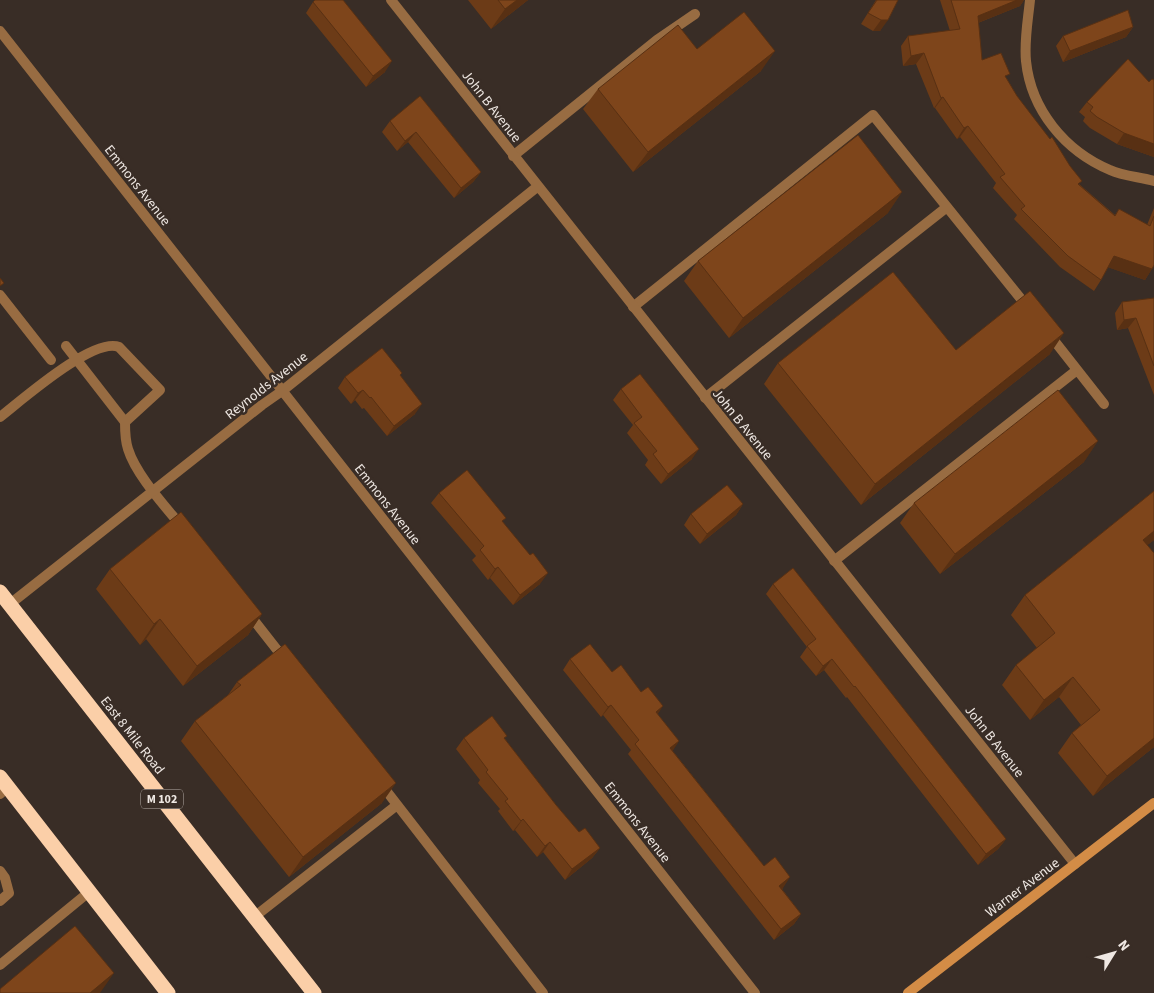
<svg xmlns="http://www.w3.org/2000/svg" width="1154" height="993" font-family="'Source Sans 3',sans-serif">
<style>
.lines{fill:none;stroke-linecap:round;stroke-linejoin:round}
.lane{stroke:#986c42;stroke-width:10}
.street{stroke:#986c42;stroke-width:10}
.secondary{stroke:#d38c46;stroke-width:10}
.highway{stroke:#fbcfa8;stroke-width:15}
.wall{fill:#6c3b17}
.shaded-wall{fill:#583013}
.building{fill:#7e451b;stroke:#583013}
.labels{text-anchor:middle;stroke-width:5;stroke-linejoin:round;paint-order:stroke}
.shield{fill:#392d26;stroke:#b8b0aa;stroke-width:1}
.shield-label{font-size:12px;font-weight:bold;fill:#efe8e3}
.street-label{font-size:14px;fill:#efe8e3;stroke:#392d26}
</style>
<rect width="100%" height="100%" fill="#392d26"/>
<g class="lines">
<path class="lane" d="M513,156L657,40L695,14
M0,295L51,360
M633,307L873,115L1029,309
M1049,334L1104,404
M66,346L125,422C125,431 125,440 128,449C136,475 165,506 182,527
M705,398L947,207
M0,417C22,400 93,337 119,347L160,390L125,422
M834,561L1077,370
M249,614L285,660
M381,784L543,993
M0,794L8,787
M0,871L5,878L9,893L0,901
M254,917L397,805
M0,965L89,892"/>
<path class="street" d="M391,0L1075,864
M1030,0C1028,20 1024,41 1026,61C1031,110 1065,151 1110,170C1123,176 1140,177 1154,181
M0,31L755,993
M10,604L262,405L282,391L537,187"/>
<path class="secondary" d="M908,993L1154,803"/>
<path class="highway" d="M0,592L314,993
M0,777L168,993"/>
</g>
<path class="wall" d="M468,0H528L491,29Z
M876,0H898L880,31H873L861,24Z
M940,0H1024L1020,6L978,23L982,60L1007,79L1017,96L1079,184L1115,215L1119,209L1147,225L1154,208V265L1145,280L1108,267L1101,280L1094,291L1060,267L1014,219L1017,215L993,188L996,183L960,137L957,139L935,108H934L916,64L903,66L901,46L908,36L950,31Z
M313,2L385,72L366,87L306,13Z
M1133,27L1126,37L1063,62L1056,46L1063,36Z
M697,49L761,71L633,172L583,109L598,89Z
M1154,80V157L1117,144L1090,128L1083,121L1085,117L1079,112L1087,102Z
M420,96L481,172L473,182L454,198L408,142L397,151L382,132L390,121Z
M888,213L729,338L684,281L698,261Z
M1154,298V395L1128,328L1117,330L1115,313L1122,302Z
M956,350L1050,354L861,505L764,384L778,363Z
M400,375L415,414L387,436L364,408L362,409L355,400L351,404L338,388L345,377Z
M621,389L692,459L661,484L645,465L648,460L627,433L633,425L613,400Z
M1084,462L940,574L900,523L914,503Z
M1154,491V540L1147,545L1154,747L1093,796L1058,753L1072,733L1081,725L1059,697L1030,720L1002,685L1016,665L1037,648L1011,615L1025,595Z
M439,493L503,522L540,584L513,605L490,578L488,580L472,560L476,556L431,503Z
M743,504L736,515L700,544L684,525L691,514Z
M110,569L262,614L248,635L183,686L146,639L140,645L96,589Z
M773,584L1006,839L998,849L978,865L847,697L846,698L824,670L816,676L800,657L807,647L766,594Z
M285,644L382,803L289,877L181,741L195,721L228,695L237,682Z
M570,659L612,672L657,714L679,741L672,750L764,866L783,888L782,889L801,914L794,924L774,940L628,754L631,750L603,715L601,717L563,670Z
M464,738L505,739L556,805L579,832L600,848L592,858L565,880L543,852L537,857L515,830L513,831L498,811L500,809L478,783L480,780L456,749Z"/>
<path class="shaded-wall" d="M517,0H528L491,29L505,9Z
M1017,0H1024L1020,6L970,26L978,16Z
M881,20H888L880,31H873Z
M1133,27L1126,37L1063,62L1070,51Z
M775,51L761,71L633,172L648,152Z
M924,53L916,64L903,66L911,56Z
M392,61L385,72L366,87L373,76Z
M943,97L935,108H934L941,98Z
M968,126L960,137L957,139L964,128Z
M416,132L408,142L397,151L405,141Z
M1124,133L1154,144V157L1117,144Z
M481,172L473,182L454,198L461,188Z
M902,192L888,213L729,338L743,318Z
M1114,256L1152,269L1145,280L1107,267Z
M1136,318L1128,328L1117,330L1124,320Z
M1064,333L1050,354L861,505L875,484Z
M363,390L355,400L351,404L358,393Z
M422,404L415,414L387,436L394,426Z
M1098,441L1084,462L940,574L955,554Z
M699,449L692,459L661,484L668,474Z
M743,504L736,515L700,544L707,534Z
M1154,531V540L1129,560L1143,540Z
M498,567L490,578L488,580L495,569Z
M548,573L540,584L513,605L520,595Z
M262,614L248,635L183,686L197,666Z
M160,619L146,639L140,645L154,624Z
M832,659L824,670L816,676L823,666Z
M1073,677L1059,697L1030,720L1044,700Z
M611,705L603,715L601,717L608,707Z
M663,706L656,717V712Z
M1154,738V747L1093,796L1107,776Z
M679,741L672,752L670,748Z
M396,783L382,803L289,877L303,857Z
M523,819L515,830L513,831L521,821Z
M1006,839L998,849L978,865L986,854Z
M550,842L543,852L537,857L545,846Z
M600,848L592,858L565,880L572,869Z
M790,877L783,888L772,897L779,886Z
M801,914L794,924L774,940L781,929Z
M114,973L100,993H90Z"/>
<path class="building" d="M315,0H343L392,61L373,76L313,2Z
M498,0H517L505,9Z
M877,0H898L888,20H881L868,13Z
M951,0H1017L978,16L982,60L1001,53L1010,74L1005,76L1017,96L1050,139L1052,137L1070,166L1082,181L1078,184L1115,216L1119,209L1150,226L1154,216V265L1152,269L1114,256L1101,280L1068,256L1021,209L1025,206L1000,177L1005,174L968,126L964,128L943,97L941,98L924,53L911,56L908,36L960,29Z
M1128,10L1133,27L1070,51L1063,36Z
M744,12L775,51L648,152L598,89L678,25L697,49Z
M1128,59L1149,82L1152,79L1154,80V144L1124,133L1097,117L1090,111L1093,107L1087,102Z
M420,96L481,172L461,188L416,132L405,141L390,121Z
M858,135L902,192L743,318L698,261Z
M893,272L956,350L1030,291L1064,333L875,484L778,363Z
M0,278L4,283L0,286Z
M1154,298V366L1136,318L1124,320L1122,302Z
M382,348L402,373L400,375L422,404L394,426L371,397L370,398L363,390L358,393L345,377Z
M640,374L699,449L668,474L653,454L657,451L634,423L642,417L621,389Z
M1058,390L1098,441L955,554L914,503Z
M467,470L506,518L502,521L530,555L533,553L548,573L520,595L498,567L495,569L480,550L484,546L439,493Z
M727,485L743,504L707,534L691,514Z
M1154,491V531L1143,540L1154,553V738L1107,776L1072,733L1100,710L1073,677L1044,700L1016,665L1055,633L1025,595Z
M181,512L262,614L197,666L160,619L154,624L110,569Z
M793,568L1006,839L986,854L855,686L854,687L832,659L823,666L807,646L816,639L773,584Z
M285,644L396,783L303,857L195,721L241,685L237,682Z
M590,644L612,672L621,665L641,692L648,687L663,706L656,712L679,741L670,748L764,866L775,857L790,877L779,886L801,914L781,929L635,744L639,740L611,705L608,707L570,659Z
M492,716L507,736L504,738L556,805L579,832L585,828L600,848L572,869L550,842L545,846L523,819L521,821L505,801L508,799L486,772L488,770L464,738Z
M75,926L114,973L90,993H0V989Z"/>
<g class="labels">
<rect class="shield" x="141" y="789.5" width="42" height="19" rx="4"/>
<g class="shield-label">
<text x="162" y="803">M 102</text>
</g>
<g class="street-label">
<text transform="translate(492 106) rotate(52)" y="5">John B Avenue</text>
<text transform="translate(138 185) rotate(52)" y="5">Emmons Avenue</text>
<text transform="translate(266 385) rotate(-38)" y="5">Reynolds Avenue</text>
<text transform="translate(743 424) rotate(51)" y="5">John B Avenue</text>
<text transform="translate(388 504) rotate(52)" y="5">Emmons Avenue</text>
<text transform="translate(133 735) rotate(52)" y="5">East 8 Mile Road</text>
<text transform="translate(995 741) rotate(52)" y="5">John B Avenue</text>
<text transform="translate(638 822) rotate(52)" y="5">Emmons Avenue</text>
<text transform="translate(1022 887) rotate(-37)" y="5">Warner Avenue</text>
</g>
</g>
<g transform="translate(1114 953) rotate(53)" stroke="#392d26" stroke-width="4" paint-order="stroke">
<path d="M0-4L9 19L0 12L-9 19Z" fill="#efe8e3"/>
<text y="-8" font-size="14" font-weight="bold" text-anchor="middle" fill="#efe8e3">N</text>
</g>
</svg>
